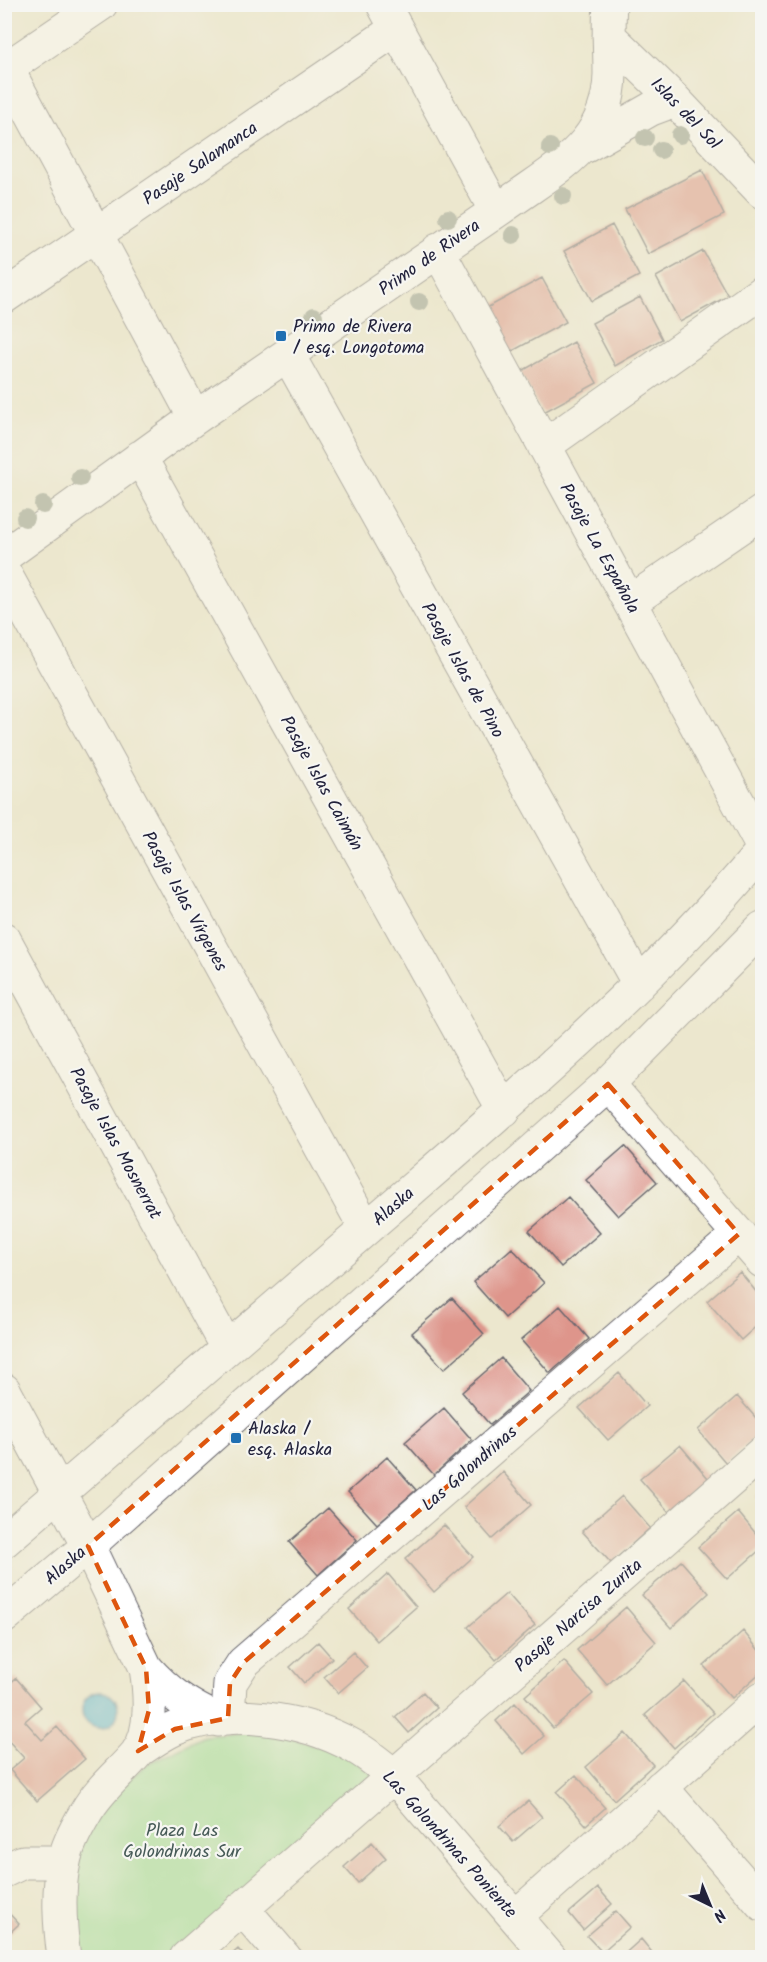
<svg xmlns="http://www.w3.org/2000/svg" width="767" height="1962" font-family="Kalam,sans-serif">
<style>
.green{fill:#99de97;stroke:#5e8069;stroke-width:1.5}
.water{fill:#54b4d3;stroke:#3b6b87;stroke-width:1.5}
.building{fill:#de958b}
.lines{fill:none;stroke-linecap:round;stroke-linejoin:round}
.minor-casing{stroke:#69676e;stroke-width:35}
.minor{stroke:#fff;stroke-width:33}
.tree{fill:#91998d}
.marked{fill:none;stroke:#de560e;stroke-width:4.5;stroke-dasharray:12 8;stroke-linejoin:round}
.poi-dot{fill:#1f6fb2;stroke:#f6f6f2;stroke-width:2}
.labels{text-anchor:middle;stroke-width:4.5;stroke-linejoin:round;paint-order:stroke}
.street-label{font-size:18px;fill:#22223b;stroke:#f6f6f2}
.poi-label{font-size:18px;fill:#22223b;stroke:#f6f6f2;text-anchor:start}
.park-label{font-size:18px;fill:#465a57;stroke:#f6f6f2}
</style>
<rect width="100%" height="100%" fill="#f6f6f2"/>
<filter id="ink" filterUnits="userSpaceOnUse"><feTurbulence type="fractalNoise" baseFrequency=".0167" numOctaves="2"/><feDisplacementMap in="SourceGraphic" scale="12" xChannelSelector="R" yChannelSelector="G"/><feConvolveMatrix kernelMatrix="1 2 1 2 8 2 1 2 1" color-interpolation-filters="sRGB"/></filter>
<filter id="wash" filterUnits="userSpaceOnUse"><feTurbulence type="fractalNoise" baseFrequency=".008" numOctaves="4" result="noise"/><feDisplacementMap in="SourceGraphic" scale="24" xChannelSelector="R" yChannelSelector="G"/><feGaussianBlur stdDeviation="1.35" result="paint"/><feColorMatrix in="noise" values="0 0 0 0 0 0 0 0 0 0 0 0 0 0 0 0 0 1.4 0 .05"/><feComposite in="paint" operator="in"/></filter>
<g filter="url(#wash)">
<rect width="100%" height="100%" fill="#ece7ce"/>
<path class="green" d="M265,1731L345,1753L376,1777L171,1957H82L74,1925V1886L81,1844L110,1795L147,1764L204,1736Z"/>
<path class="water" d="M82 1710a18 18 0 1 1 36 0a18 18 0 1 1-36 0Z"/>
<g id="blocks">
<path class="building" d="M702,170L724,215L648,254L625,209Z
M612,225L639,276L592,301L564,251Z
M703,251L728,296L680,322L656,277Z
M542,278L566,322L505,355L481,311Z
M640,297L662,339L615,366L592,323Z
M574,342L597,383L542,413L520,372Z
M625,1146L657,1182L618,1216L586,1180Z
M568,1197L600,1233L561,1267L529,1231Z
M762,1216V1232L755,1223Z
M512,1248L544,1283L505,1318L473,1282Z
M740,1272L762,1299V1321L741,1340L707,1301Z
M452,1298L484,1334L444,1369L412,1333Z
M560,1306L589,1339L550,1373L521,1340Z
M501,1358L529,1391L490,1425L462,1392Z
M619,1373L647,1406L608,1440L579,1408Z
M737,1396L762,1425V1431L726,1463L698,1430Z
M444,1408L472,1440L434,1475L405,1442Z
M680,1445L708,1478L669,1512L640,1479Z
M387,1457L416,1490L377,1524L348,1492Z
M503,1472L531,1505L492,1539L464,1507Z
M762,1491V1504L756,1496Z
M622,1496L650,1528L611,1563L582,1531Z
M328,1508L357,1540L318,1575L289,1542Z
M738,1512L762,1541V1548L727,1579L698,1547Z
M444,1525L473,1557L434,1592L405,1559Z
M681,1561L709,1593L671,1628L642,1595Z
M388,1574L416,1607L377,1641L349,1609Z
M507,1593L535,1625L496,1660L468,1627Z
M626,1607L656,1642L607,1685L577,1650Z
M743,1631L762,1654V1671L732,1698L704,1666Z
M318,1642L332,1658L304,1683L290,1667Z
M353,1652L367,1668L338,1693L324,1677Z
M564,1661L593,1694L553,1728L525,1696Z
M16,1678L41,1707L25,1721L42,1740L57,1727L85,1759L37,1801L10,1770L24,1758L6,1738L4,1739V1689Z
M684,1681L713,1713L674,1748L645,1715Z
M423,1692L437,1708L409,1733L395,1717Z
M515,1703L544,1736L524,1754L496,1721Z
M625,1733L653,1765L614,1800L586,1767Z
M576,1775L605,1808L586,1825L557,1792Z
M528,1801L542,1817L513,1842L499,1826Z
M372,1842L386,1858L358,1883L344,1867Z
M598,1888L612,1904L583,1930L569,1913Z
M4,1908L19,1924L4,1938Z
M616,1911L630,1927L602,1952L587,1936Z
M641,1939L655,1956L653,1958H620Z
M238,1949L246,1958H228Z"/>
</g>
</g>
<g filter="url(#ink)">
<use href="#blocks" fill-opacity="0" stroke="#69676e" stroke-width="1.5"/>
<g class="lines">
<defs>
<path id="minor" d="M383,4L496,211
M609,36L675,100L762,192
M4,63L195,418
M4,70L101,4
M586,146L651,109L675,100
M438,250L762,846
M4,297L396,29
M288,355L639,984
M544,446L762,292
M140,457L504,1110
M4,556L195,418L530,188C574,158 609,132 610,74C610,50 608,28 610,4
M4,572L366,1229
M630,602L762,512
M4,939L227,1348
M608,1084L762,1261
M4,1390L88,1546L146,1668C167,1692 189,1707 218,1720
M4,1541C140,1424 276,1308 410,1191C533,1084 658,976 762,851
M4,1617L88,1546L608,1084L762,928
M228,1718L230,1683L243,1663L739,1234
M138,1751C150,1743 161,1735 174,1729C227,1707 303,1718 353,1746C368,1754 381,1765 394,1776L550,1958
M661,1787L762,1904
M4,1871L23,1862H64
M242,1908L285,1958
M515,1917L762,1698
M64,1958C60,1927 57,1892 64,1862C67,1845 77,1827 86,1812C99,1789 120,1773 137,1753C153,1732 150,1693 146,1668
M186,1958L762,1453"/>
</defs>
<use href="#minor" class="minor-casing"/>
<use href="#minor" class="minor"/>
</g>
<g class="tree">
<circle cx="680" cy="135" r="9"/>
<circle cx="645" cy="138" r="9"/>
<circle cx="550" cy="147" r="9"/>
<circle cx="661" cy="150" r="9"/>
<circle cx="563" cy="196" r="9"/>
<circle cx="448" cy="218" r="9"/>
<circle cx="513" cy="235" r="9"/>
<circle cx="419" cy="302" r="9"/>
<circle cx="314" cy="316" r="9"/>
<circle cx="80" cy="478" r="9"/>
<circle cx="43" cy="505" r="9"/>
<circle cx="25" cy="518" r="9"/>
</g>
</g>
<path d="M0 0H767V1962H0ZM608,1084L739,1234L243,1663L230,1683L228,1718L175,1729L138,1751L149,1710L146,1668L88,1546Z" fill="#ece7ce" fill-opacity=".55" fill-rule="evenodd"/>
<path class="marked" d="M608,1084L739,1234L243,1663L230,1683L228,1718L175,1729L138,1751L149,1710L146,1668L88,1546Z"/>
<g class="poi-dot">
<rect x="275" y="330" width="12" height="12" rx="3"/>
<rect x="230" y="1432" width="12" height="12" rx="3"/>
</g>
<g class="labels">
<g class="street-label">
<text transform="translate(686 113) rotate(46)" y="6">Islas del Sol</text>
<text transform="translate(200 163) rotate(-34)" y="6">Pasaje Salamanca</text>
<text transform="translate(429 257) rotate(-35)" y="6">Primo de Rivera</text>
<text transform="translate(600 548) rotate(61)" y="6">Pasaje La Española</text>
<text transform="translate(463 670) rotate(61)" y="6">Pasaje Islas de Pino</text>
<text transform="translate(322 783) rotate(61)" y="6">Pasaje Islas Caimán</text>
<text transform="translate(185 901) rotate(61)" y="6">Pasaje Islas Vírgenes</text>
<text transform="translate(116 1143) rotate(61)" y="6">Pasaje Islas Mosnerrat</text>
<text transform="translate(393 1206) rotate(-41)" y="6">Alaska</text>
<text transform="translate(469 1468) rotate(-41)" y="6">Las Golondrinas</text>
<text transform="translate(65 1565) rotate(-41)" y="6">Alaska</text>
<text transform="translate(578 1615) rotate(-41)" y="6">Pasaje Narcisa Zurita</text>
<text transform="translate(450 1844) rotate(48)" y="6">Las Golondrinas Poniente</text>
</g>
<g class="poi-label">
<text x="293" y="332">Primo de Rivera<tspan x="293" dy="21">/ esq. Longotoma</tspan></text>
<text x="248" y="1434">Alaska /<tspan x="248" dy="21">esq. Alaska</tspan></text>
</g>
<g class="park-label">
<text x="182" y="1836">Plaza Las<tspan x="182" dy="21">Golondrinas Sur</tspan></text>
</g>
</g>
<rect width="767" height="1962" fill="none" stroke="#f6f6f2" stroke-width="24"/>
<g transform="translate(710 1905) rotate(137)" stroke="#f6f6f2" stroke-width="4.5" paint-order="stroke">
<path d="M0-4.5L10 22L0 15L-10 22Z" fill="#22223b"/>
<text y="-9" font-size="16" font-weight="bold" text-anchor="middle" fill="#22223b">N</text>
</g>
</svg>
